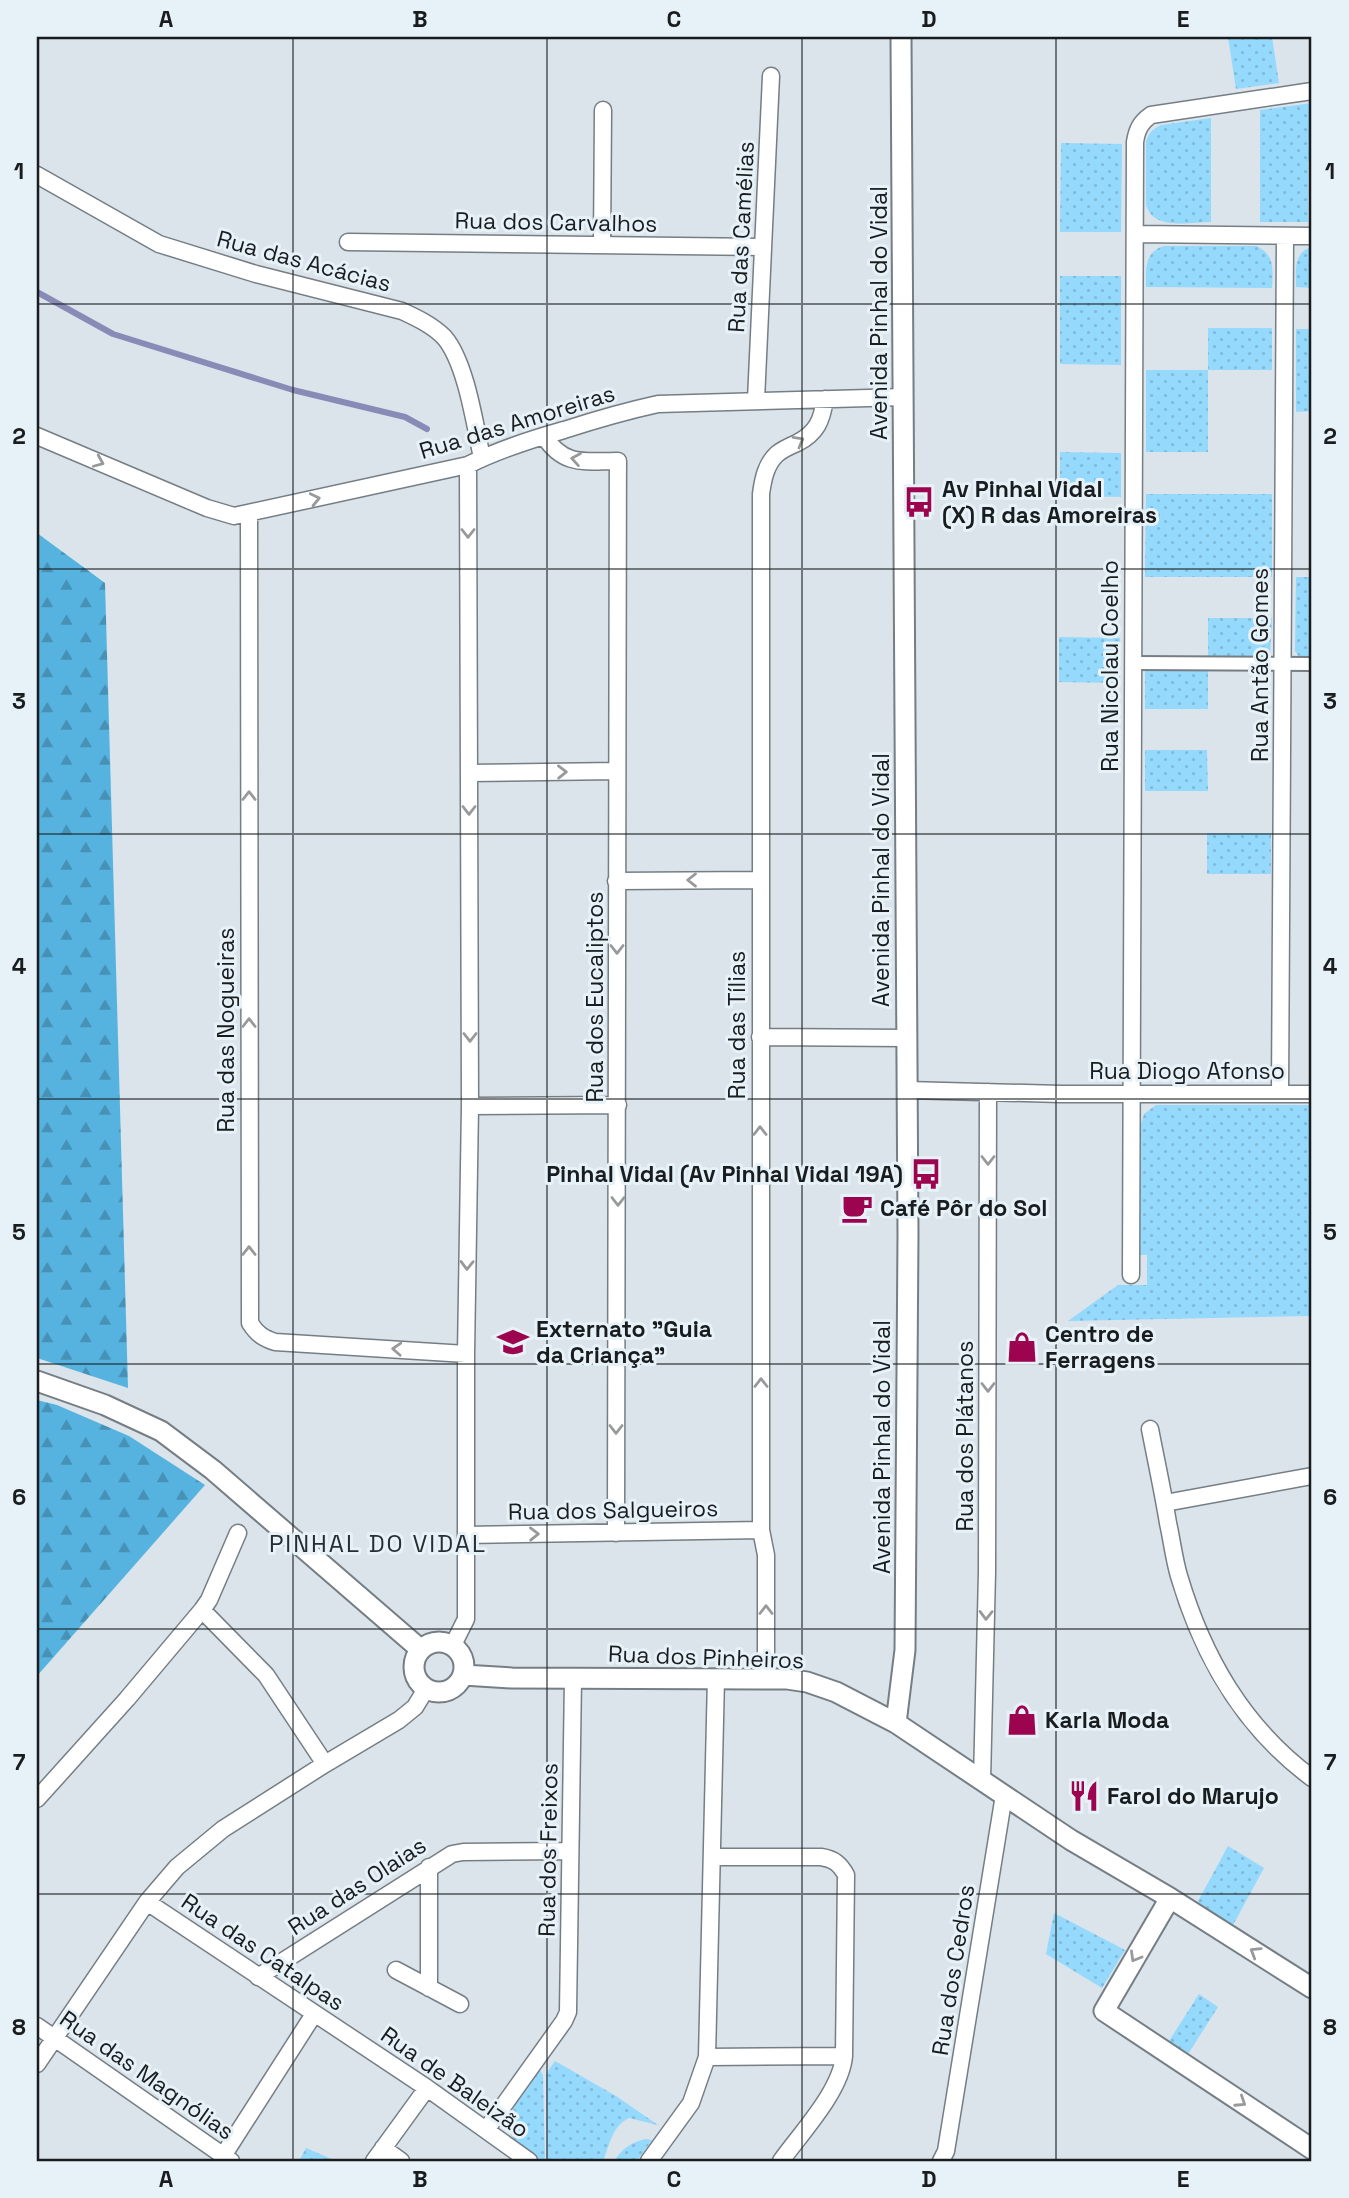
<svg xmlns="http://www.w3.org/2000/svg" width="1349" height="2198" font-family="'Space Grotesk',sans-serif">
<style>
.grass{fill:url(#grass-dots)}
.forest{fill:url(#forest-firs)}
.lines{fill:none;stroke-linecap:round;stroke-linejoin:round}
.stream{stroke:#898bb7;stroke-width:6}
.pedestrian-casing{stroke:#757e84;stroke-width:16}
.minor-casing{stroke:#757e84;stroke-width:19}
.tertiary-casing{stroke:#757e84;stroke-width:23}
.pedestrian{stroke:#fff;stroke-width:12}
.minor{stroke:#fff;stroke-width:16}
.tertiary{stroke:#fff;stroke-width:19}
.oneway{stroke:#98999a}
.grid{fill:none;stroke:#191d1f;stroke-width:2;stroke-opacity:0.55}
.labels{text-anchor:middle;stroke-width:6;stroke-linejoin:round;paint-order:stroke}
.street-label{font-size:23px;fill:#191d1f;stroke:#e7f2f8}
.poi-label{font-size:23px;font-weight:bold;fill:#191d1f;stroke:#e7f2f8;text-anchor:start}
.neighbourhood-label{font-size:24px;letter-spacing:2px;fill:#262e32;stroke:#e7f2f8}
.neatline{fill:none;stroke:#191d1f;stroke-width:2.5}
.grid-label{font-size:23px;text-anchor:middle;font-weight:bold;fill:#191d1f}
</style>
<defs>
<pattern id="grass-dots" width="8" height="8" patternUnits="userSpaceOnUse" patternTransform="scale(1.75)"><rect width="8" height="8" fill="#95d9fd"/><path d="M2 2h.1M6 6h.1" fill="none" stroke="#80bad8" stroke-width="1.8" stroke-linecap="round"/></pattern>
<pattern id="forest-firs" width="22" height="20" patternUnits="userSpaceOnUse" patternTransform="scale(1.75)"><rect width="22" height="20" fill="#56b3e0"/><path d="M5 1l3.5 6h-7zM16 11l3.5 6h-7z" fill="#4691b5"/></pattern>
</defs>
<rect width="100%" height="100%" fill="#dae4ea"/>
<path class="grass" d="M1228,37H1272L1279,83L1236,89Z
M1312,103V161H1308V222H1260V110Z
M1211,118V222C1190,222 1152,231 1146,204V141C1149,133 1153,129 1161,125Z
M1061,143L1122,144L1121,232H1060Z
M1164,246H1256C1275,254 1273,270 1272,288L1146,287C1146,269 1144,252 1164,246Z
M1312,247V288L1296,287C1296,271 1293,252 1312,247Z
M1060,276H1121V365L1060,364Z
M1208,328H1272V370H1208V452H1146V370H1208Z
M1296,329H1312V411L1296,412Z
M1060,452L1121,453V497L1060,496Z
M1146,494H1272V577H1145Z
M1296,577H1312V659L1300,658L1295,651Z
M1208,618H1272L1270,655L1266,658L1208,659Z
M1059,637L1120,638V683L1059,682Z
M1145,667H1208V709H1145Z
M1145,750H1207L1208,791H1145Z
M1207,833H1271V874H1207Z
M1156,1105H1312V1316L1068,1321L1118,1285H1147V1255H1139L1141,1124L1144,1114Z
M1228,1846L1264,1868L1233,1925L1197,1903Z
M1054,1913L1125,1950L1102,1988L1046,1954Z
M1199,1994L1218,2007L1188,2054L1169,2041Z
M555,2061L616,2096L658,2125L629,2118C611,2127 610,2145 603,2161H547L546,2078V2074Z
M540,2070L543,2075L545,2161C536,2160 528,2153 521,2147C491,2123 524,2092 540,2070Z
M646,2139L652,2140L637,2161H614C622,2149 631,2142 646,2139Z
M306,2148L336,2161H299Z"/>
<path class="forest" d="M37,533L105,583L128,1388L37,1358Z
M37,1400L57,1405L129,1436L205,1485L37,1676Z"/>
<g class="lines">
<path class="stream" d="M37,292L113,334L293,390L405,417L427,429"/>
<defs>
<path id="pedestrian" d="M1133,663L1312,664"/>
<path id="minor" d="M37,175L159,244L256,274L402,311C417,318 432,325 444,337C466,362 475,425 482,458
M1135,234L1312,236
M348,242L763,247
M602,245L603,110
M756,400L771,76
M37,436L207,508L234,516L468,465C498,450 532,439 564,430C595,420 626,411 658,404L904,397
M544,436C564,467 585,461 618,461C616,818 618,1175 616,1533
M249,514L250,1323C257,1334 263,1338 275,1342L466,1354
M469,773L616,771
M616,881L760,880
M760,1037L907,1038
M907,1090L1061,1094H1312
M1280,1094L1285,236
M470,1106L618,1105
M1131,1275L1135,142C1137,129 1141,122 1151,115L1312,91
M1150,1429C1156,1460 1163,1492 1168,1523C1172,1541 1174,1559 1179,1576C1203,1657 1243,1727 1312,1778
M1165,1503L1312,1476
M466,1535L761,1530
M202,1610L266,1675L325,1764
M453,1645L466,1619V1354L470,1106L468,465
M766,1679V1555L761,1530V494C763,479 766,464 777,454C783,449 790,446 797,443C817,433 822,420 825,399
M982,1781L987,1572L988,1092
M37,1799L127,1699L202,1610L209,1600L238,1533
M712,1857H821C834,1859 840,1864 846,1875L844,2056C841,2091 801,2133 781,2161
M429,1867V1988
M147,1902L427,2088L529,2161
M396,1970L460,2004
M258,1977L452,1854L463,1852L570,1851
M37,2026L231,2161
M707,2057L844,2056
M37,2064L147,1902L177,1867L223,1829L325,1764L399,1720L415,1707L426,1689
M486,2130L564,2021L568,2012L573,1678
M383,2148L401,2161
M223,2156L314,2014
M374,2161L427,2088
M649,2161L691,2103L707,2057L716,1678
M941,2161L946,2151L1004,1795"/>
<path id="tertiary" d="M37,1381L105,1405L161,1431L213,1470L420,1649
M414 1667a25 25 0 1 1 50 0a25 25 0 1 1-50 0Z
M463,1675L512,1678L787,1679L807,1682L836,1692L896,1723L1071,1840L1170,1898L1312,1988
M896,1723L905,1650L908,1234L901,37
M1170,1898L1104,2011L1312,2149"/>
</defs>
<use href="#pedestrian" class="pedestrian-casing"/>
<use href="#minor" class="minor-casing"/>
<use href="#tertiary" class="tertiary-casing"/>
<use href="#pedestrian" class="pedestrian"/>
<use href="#minor" class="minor"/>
<use href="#tertiary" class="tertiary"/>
</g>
<defs><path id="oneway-chevron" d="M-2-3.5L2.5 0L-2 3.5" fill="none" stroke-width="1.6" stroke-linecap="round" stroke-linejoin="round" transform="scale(1.75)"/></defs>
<g class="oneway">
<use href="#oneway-chevron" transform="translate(799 441) rotate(-29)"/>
<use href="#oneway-chevron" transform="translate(576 459) rotate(-170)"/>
<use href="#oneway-chevron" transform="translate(99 462) rotate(23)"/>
<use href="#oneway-chevron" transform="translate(315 499) rotate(-13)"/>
<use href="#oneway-chevron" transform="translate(468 533) rotate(90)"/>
<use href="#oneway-chevron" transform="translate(562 772) rotate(-1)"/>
<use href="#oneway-chevron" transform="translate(249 796) rotate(-90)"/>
<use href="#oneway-chevron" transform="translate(469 810) rotate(90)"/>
<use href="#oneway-chevron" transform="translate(692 880) rotate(180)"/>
<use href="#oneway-chevron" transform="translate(617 949) rotate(90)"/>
<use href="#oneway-chevron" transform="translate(249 1023) rotate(-90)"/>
<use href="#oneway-chevron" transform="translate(470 1037) rotate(90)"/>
<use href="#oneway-chevron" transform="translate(760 1131) rotate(-90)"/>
<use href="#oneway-chevron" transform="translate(988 1160) rotate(90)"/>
<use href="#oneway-chevron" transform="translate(618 1201) rotate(90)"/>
<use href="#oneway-chevron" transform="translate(249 1251) rotate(-90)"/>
<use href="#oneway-chevron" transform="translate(467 1265) rotate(91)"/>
<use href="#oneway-chevron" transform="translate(397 1349) rotate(-177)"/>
<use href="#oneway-chevron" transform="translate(761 1383) rotate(-90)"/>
<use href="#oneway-chevron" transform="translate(988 1387) rotate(90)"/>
<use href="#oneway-chevron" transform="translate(616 1429) rotate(90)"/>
<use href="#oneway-chevron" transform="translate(534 1534) rotate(-1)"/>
<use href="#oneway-chevron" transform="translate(766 1610) rotate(-90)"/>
<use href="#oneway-chevron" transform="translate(986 1615) rotate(91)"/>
<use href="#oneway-chevron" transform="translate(1255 1952) rotate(-148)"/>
<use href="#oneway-chevron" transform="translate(1135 1957) rotate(120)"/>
<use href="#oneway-chevron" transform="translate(1241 2102) rotate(33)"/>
</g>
<path class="grid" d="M293,37V2161M547,37V2161M802,37V2161M1056,37V2161M37,304H1312M37,569H1312M37,834H1312M37,1099H1312M37,1364H1312M37,1629H1312M37,1894H1312"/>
<defs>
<symbol id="bus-bare" viewBox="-9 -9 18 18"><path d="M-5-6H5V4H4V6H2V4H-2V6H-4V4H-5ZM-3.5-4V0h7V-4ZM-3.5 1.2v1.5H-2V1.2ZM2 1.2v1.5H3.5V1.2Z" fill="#9d044f" stroke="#e7f2f8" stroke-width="2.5" paint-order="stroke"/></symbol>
<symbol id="cafe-bare" viewBox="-9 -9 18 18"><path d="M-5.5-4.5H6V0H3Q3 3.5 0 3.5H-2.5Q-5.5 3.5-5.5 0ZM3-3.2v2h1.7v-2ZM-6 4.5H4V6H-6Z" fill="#9d044f" stroke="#e7f2f8" stroke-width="2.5" paint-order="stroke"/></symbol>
<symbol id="school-bare" viewBox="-9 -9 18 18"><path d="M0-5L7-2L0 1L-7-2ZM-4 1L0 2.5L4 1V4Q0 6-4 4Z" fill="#9d044f" stroke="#e7f2f8" stroke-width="2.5" paint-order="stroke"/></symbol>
<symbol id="shop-bare" viewBox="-9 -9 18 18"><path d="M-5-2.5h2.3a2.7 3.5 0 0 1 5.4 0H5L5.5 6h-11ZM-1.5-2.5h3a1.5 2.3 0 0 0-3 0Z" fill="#9d044f" stroke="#e7f2f8" stroke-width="2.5" paint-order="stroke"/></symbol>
<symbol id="restaurant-bare" viewBox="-9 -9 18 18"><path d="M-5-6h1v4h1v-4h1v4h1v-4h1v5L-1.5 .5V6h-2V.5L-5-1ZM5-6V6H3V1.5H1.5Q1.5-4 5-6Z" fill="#9d044f" stroke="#e7f2f8" stroke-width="2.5" paint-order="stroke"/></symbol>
</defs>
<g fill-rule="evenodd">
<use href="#bus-bare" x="897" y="480" width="44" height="44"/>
<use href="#bus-bare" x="904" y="1152" width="44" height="44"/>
<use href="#cafe-bare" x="835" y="1186" width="44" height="44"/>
<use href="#school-bare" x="491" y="1320" width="44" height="44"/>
<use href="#shop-bare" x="1000" y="1325" width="44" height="44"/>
<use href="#shop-bare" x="1000" y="1698" width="44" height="44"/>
<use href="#restaurant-bare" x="1062" y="1774" width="44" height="44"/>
</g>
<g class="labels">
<g class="street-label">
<text transform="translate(556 222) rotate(1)" y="8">Rua dos Carvalhos</text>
<text transform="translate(741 237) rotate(-87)" y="8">Rua das Camélias</text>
<text transform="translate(304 261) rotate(15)" y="8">Rua das Acácias</text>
<text transform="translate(879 313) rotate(-90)" y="8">Avenida Pinhal do Vidal</text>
<text transform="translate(517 422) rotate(-17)" y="8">Rua das Amoreiras</text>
<text transform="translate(1260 665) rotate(-90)" y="8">Rua Antão Gomes</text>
<text transform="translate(1110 666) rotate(-90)" y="8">Rua Nicolau Coelho</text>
<text transform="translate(881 880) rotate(-90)" y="8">Avenida Pinhal do Vidal</text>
<text transform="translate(595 997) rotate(-90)" y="8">Rua dos Eucaliptos</text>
<text transform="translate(737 1025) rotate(-90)" y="8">Rua das Tílias</text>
<text transform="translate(226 1030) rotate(-90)" y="8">Rua das Nogueiras</text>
<text x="1187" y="1079">Rua Diogo Afonso</text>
<text transform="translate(965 1436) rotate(-90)" y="8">Rua dos Plátanos</text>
<text transform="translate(882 1447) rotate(-90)" y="8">Avenida Pinhal do Vidal</text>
<text transform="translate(613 1510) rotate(-1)" y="8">Rua dos Salgueiros</text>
<text transform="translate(706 1657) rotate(2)" y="8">Rua dos Pinheiros</text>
<text transform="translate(548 1850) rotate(-89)" y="8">Rua dos Freixos</text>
<text transform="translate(357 1886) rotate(-33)" y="8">Rua das Olaias</text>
<text transform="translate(263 1952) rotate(34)" y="8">Rua das Catalpas</text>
<text transform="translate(953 1970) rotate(-81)" y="8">Rua dos Cedros</text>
<text transform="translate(147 2075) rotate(35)" y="8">Rua das Magnólias</text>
<text transform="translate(455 2082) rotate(35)" y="8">Rua de Baleizão</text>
</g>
<g class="poi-label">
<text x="942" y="497">Av Pinhal Vidal<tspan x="942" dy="26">(X) R das Amoreiras</tspan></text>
<text x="903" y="1182" text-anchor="end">Pinhal Vidal (Av Pinhal Vidal 19A)</text>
<text x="880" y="1216">Café Pôr do Sol</text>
<text x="536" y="1337">Externato "Guia<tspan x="536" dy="26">da Criança"</tspan></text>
<text x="1045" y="1342">Centro de<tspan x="1045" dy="26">Ferragens</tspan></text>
<text x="1045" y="1728">Karla Moda</text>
<text x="1107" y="1804">Farol do Marujo</text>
</g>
<g class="neighbourhood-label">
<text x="378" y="1552">PINHAL DO VIDAL</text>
</g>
</g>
<rect width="1349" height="2198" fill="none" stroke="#e7f2f8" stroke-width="77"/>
<rect x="38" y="38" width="1272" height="2122" class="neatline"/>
<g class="grid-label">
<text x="166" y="27">A</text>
<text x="420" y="27">B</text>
<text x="674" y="27">C</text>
<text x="929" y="27">D</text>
<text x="1183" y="27">E</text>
<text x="19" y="179">1</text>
<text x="1330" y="179">1</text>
<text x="19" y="444">2</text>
<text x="1330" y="444">2</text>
<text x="19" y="709">3</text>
<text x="1330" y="709">3</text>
<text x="19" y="974">4</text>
<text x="1330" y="974">4</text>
<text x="19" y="1240">5</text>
<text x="1330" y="1240">5</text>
<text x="19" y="1505">6</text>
<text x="1330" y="1505">6</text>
<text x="19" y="1770">7</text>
<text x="1330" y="1770">7</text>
<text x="19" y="2035">8</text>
<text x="1330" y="2035">8</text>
<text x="166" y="2187">A</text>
<text x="420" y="2187">B</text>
<text x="674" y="2187">C</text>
<text x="929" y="2187">D</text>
<text x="1183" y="2187">E</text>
</g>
</svg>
